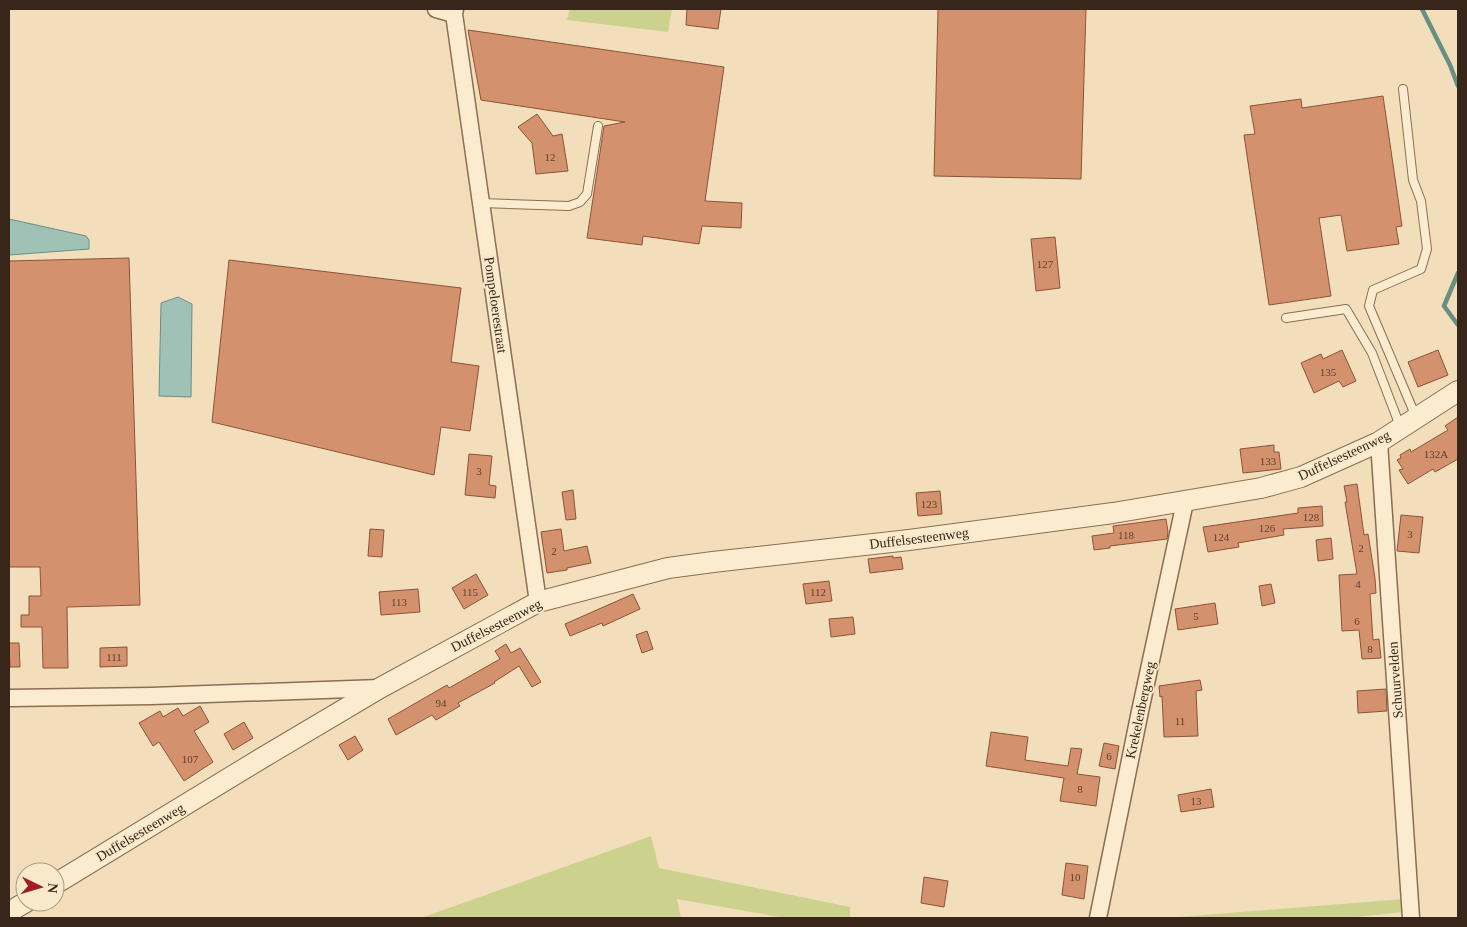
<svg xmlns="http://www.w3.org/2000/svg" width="1467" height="927" font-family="'Times New Roman',serif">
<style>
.green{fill:#cdd18e}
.water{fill:#a0c2b6;stroke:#679083}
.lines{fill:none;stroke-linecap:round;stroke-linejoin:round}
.stream{stroke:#679083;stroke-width:4.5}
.building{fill:#d4916d;stroke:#8c5337}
.service-casing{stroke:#8b6d53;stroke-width:10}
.minor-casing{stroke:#8b6d53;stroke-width:19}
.tertiary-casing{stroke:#8b6d53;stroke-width:22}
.service{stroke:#fceccf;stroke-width:8}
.minor{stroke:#fceccf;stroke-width:16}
.tertiary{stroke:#fceccf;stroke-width:20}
.labels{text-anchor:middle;stroke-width:4;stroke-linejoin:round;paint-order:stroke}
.number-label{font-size:11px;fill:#5f412f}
.street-label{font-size:14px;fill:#38261a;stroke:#f9e9cb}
</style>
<rect width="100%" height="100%" fill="#f2debb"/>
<path class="green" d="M570,9H672L668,32L567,20Z
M651,836L659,868L850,907V918H785L677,899L681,918H421Z
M1404,899V912L1347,918H1167Z"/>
<path class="water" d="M9,219L86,236L89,240V249L9,255Z
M178,297L192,304L191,397L159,396L161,303Z"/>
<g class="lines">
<path class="stream" d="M1422,9L1450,65L1458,86
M1458,273L1444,306L1458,325"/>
</g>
<path class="building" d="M687,9H721L718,29L686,25Z
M938,9H1086L1081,179L934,176Z
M468,30L724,67L705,201L742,203L741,228L702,226L699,244L643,236L642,245L587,238L604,126L625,122L481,100Z
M1383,96L1402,226L1396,227L1399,244L1347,251L1341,215L1319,218L1331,296L1269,305L1244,135L1255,134L1250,106L1301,99L1302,108Z
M537,114L553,136L562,134L568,171L536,174L532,143L518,127Z
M1055,237L1060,288L1036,291L1031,239Z
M129,258L140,605L67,607L68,668H43L42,627H21V615H29V596H41L40,567H9V261Z
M229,260L461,288L451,362L479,366L470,431L441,427L434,475L212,422Z
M1342,350L1356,381L1343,387L1339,381L1314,393L1301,363L1321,354L1323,359Z
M1438,350L1448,375L1418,387L1408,362Z
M1458,417V459L1435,472L1433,469L1408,484L1399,470L1403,469L1397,460L1401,458L1400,455L1410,449L1411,452L1448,430L1445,426Z
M1274,445V452H1279L1281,469L1243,473L1240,449Z
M469,454L492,456L489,485L496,486L495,498L465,495Z
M1357,484L1364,535L1368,534L1375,578L1376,593L1370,594L1373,640L1379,639L1381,658L1362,659L1359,630L1342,631L1339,575L1357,574L1345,502H1347L1344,486Z
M573,490L576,519L566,520L562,492Z
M940,491L942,514L918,516L916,493Z
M1322,506L1323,526L1283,529L1284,535L1238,543L1239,547L1208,552L1203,527L1298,513V508Z
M1401,515L1423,517L1419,553L1397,551Z
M1166,519L1168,532L1167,539L1110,546V548L1094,550L1092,536L1114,533L1113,526Z
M370,529L384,530L382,557L368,556Z
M561,529L564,551L587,546L591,563L567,568V570L547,573L541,532Z
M1331,538L1333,559L1318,561L1316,540Z
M893,556V558L901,557L903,569L870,573L868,559Z
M476,574L488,595L464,609L452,588Z
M829,581L832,601L806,604L803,584Z
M1271,584L1275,603L1262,606L1259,586Z
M418,589L420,612L381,615L379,592Z
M633,594L640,609L603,626L602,623L570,636L565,624Z
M1215,603L1218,624L1178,630L1175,609Z
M853,617L855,634L831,637L829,619Z
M647,631L653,649L642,653L636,635Z
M9,643H19L20,667H10Z
M506,644L511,653L520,648L541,682L532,687L519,666L494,682L495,683L458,703L460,706L436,720L432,715L396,735L388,719L447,685L449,688L500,659L495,651Z
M127,647V666L100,667V648Z
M1200,680L1202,690L1196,691L1198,736L1164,737L1162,696L1160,697L1159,686Z
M1386,689L1387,711L1358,713L1357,691Z
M200,706L209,722L194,731L213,762L184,781L159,742L153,746L139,723L160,711L163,717L178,708L183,716Z
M244,722L253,738L233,750L224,734Z
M991,732L1028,737L1025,760L1068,766L1071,748L1082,749L1077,774L1100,777L1096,806L1060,801L1064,778L986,766Z
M355,736L363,750L348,760L339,745Z
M1104,743L1119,746L1115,769L1099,766Z
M1211,789L1214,807L1181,812L1178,795Z
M1066,863L1088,866L1084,899L1062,895Z
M924,877L948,881L944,907L921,903Z"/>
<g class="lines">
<defs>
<path id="service" d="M1403,89L1413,180L1421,201L1427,249L1421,269L1373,290L1369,306L1416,417
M481,203L569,206L580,202L587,194L598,126
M1286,318L1346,309L1372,353L1400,426"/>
<path id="minor" d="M436,9L454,14
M455,9L454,14L538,602
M1379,442L1411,918
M9,698L151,696L380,688
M1098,918L1139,716L1185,502"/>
<path id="tertiary" d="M55,884L262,758L380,688L538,602L668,568L713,562L909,540L1113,513L1261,488L1301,477L1379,442L1458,391
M9,912L26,902"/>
</defs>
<use href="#service" class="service-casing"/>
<use href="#minor" class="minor-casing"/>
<use href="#tertiary" class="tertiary-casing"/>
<use href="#service" class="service"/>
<use href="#minor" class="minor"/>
<use href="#tertiary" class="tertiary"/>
</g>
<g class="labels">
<g class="number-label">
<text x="550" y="161">12</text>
<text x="1045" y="268">127</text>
<text x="1328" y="376">135</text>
<text x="1436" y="458">132A</text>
<text x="1268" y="465">133</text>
<text x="479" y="475">3</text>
<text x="929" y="508">123</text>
<text x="1311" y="521">128</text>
<text x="1267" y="532">126</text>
<text x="1410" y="538">3</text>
<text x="1126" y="539">118</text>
<text x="1221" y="541">124</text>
<text x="1361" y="552">2</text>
<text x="554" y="555">2</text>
<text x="1358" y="588">4</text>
<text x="470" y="596">115</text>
<text x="818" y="596">112</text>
<text x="399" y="606">113</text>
<text x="1196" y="620">5</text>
<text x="1357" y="625">6</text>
<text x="1370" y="653">8</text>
<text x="114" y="661">111</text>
<text x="441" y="707">94</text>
<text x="1180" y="725">11</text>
<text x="1109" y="760">6</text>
<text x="190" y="763">107</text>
<text x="1080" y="793">8</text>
<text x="1196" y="805">13</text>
<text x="1075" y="881">10</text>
</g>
<g class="street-label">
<text transform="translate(496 305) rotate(82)" y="5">Pompeloerestraat</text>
<text transform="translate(1344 455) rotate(-25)" y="5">Duffelsesteenweg</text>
<text transform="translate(919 538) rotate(-7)" y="5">Duffelsesteenweg</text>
<text transform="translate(496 625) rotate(-27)" y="5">Duffelsesteenweg</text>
<text transform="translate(1395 680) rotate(-94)" y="5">Schuurvelden</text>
<text transform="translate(1140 710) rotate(-78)" y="5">Krekelenbergweg</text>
<text transform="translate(140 832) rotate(-31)" y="5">Duffelsesteenweg</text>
</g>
</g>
<rect width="1467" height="927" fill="none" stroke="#38261a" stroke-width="20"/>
<g transform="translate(40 887) rotate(95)"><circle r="24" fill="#f9e9cb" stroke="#ac9b84"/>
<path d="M0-4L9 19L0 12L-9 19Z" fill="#a01d27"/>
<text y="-8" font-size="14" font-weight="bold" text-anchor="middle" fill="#38261a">N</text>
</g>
</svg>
